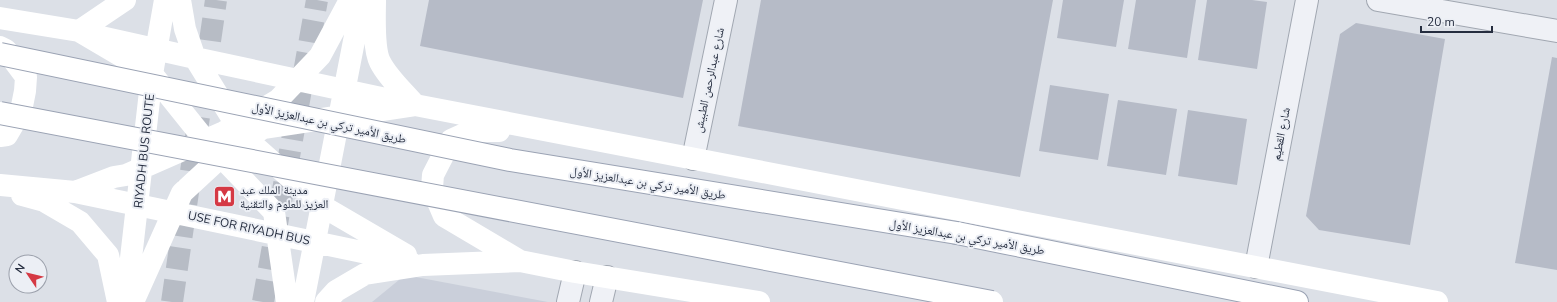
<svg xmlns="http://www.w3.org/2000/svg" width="1557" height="302" font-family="'Nunito Sans','Noto Naskh Arabic',sans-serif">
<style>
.built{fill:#cacfda}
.building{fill:#b6bbc7}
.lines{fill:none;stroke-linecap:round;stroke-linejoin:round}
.trunk-tunnel{stroke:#b7bcc5;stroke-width:22;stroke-dasharray:22 11;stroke-linecap:butt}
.minor-casing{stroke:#a1a7b1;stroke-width:24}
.primary-casing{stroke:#9ba3b4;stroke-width:24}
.minor{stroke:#eff1f6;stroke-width:22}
.secondary{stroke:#fff;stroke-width:22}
.primary{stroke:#fff;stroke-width:22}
.primary-bridge-casing{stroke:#9ba3b4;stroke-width:24;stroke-linecap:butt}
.primary-bridge{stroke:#fff;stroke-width:22}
.labels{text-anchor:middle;stroke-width:4;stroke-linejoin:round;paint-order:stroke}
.street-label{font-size:12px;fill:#252d3f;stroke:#eceff5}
.poi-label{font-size:12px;fill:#252d3f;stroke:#eceff5;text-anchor:start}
</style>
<rect width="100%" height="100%" fill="#dce0e7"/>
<path class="built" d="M405,275L548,302H372Z"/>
<path class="building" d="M429,0H703L683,98L420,46Z
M761,0H1053L1020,177L738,126Z
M1063,0H1124L1116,47L1057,38Z
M1136,0H1196L1187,58L1128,49Z
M1207,0H1252L1267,2L1257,69L1198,60Z
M1356,23L1445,39L1410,245L1319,230L1306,216L1340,34Z
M1552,57L1557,58V270L1515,263Z
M1050,85L1109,94L1098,160L1039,151Z
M1118,100L1177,109L1166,175L1107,166Z
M1188,110L1247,119L1237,185L1178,176Z"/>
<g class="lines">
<path class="trunk-tunnel" d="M172,302L216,0
M263,302L317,0"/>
<defs>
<path id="minor" d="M1378,0L1557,31
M693,159L726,0
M1256,267L1307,0
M568,302L575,272
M601,302L607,277"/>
<path id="primary" d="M957,233L1297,302"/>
</defs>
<use href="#minor" class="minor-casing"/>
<use href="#primary" class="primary-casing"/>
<use href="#minor" class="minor"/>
<path class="secondary" d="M180,0L185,29L195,58L243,136L322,206L406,255
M375,0C375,16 373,48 380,62C388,78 403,91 415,105
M0,18L79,31L125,0
M79,31L152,74L205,140L274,212L287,302
M101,37L195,58L400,102
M499,131H471L451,140L433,175L432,188L444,216L520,261
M0,136L7,135L21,111L25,91L26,77L6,50L0,47
M0,185L75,192L410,262
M75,192L114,177L126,175L224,132L278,100L320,56L350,0
M22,195L44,201L80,222L108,255L118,302
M126,302L152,74L165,0
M133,302L182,193L221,157L263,128L415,105L1437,302
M303,302L362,0
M326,302L336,291L365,274L423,265L520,261L575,272L759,302"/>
<use href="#primary" class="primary"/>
<defs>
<path id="primary-bridge" d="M0,54L510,160L957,233
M0,113L992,302"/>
</defs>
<use href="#primary-bridge" class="primary-bridge-casing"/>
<use href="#primary-bridge" class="primary-bridge"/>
</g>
<defs>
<symbol id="metro-square" viewBox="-11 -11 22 22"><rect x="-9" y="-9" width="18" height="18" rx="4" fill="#d53944" stroke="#eceff5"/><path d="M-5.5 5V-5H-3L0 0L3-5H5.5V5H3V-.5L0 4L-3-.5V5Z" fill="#fff"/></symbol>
</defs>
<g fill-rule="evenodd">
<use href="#metro-square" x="212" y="184" width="25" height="25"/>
</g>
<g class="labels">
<g class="street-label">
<text transform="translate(709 80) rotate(-78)" y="4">شارع عبدالرحمن الطبيش</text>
<text transform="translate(329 123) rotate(12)" y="4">طريق الأمير تركي بن عبدالعزيز الأول</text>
<text transform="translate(1281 134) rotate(-79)" y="4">شارع القطيم</text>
<text transform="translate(144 151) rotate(-84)" y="4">RIYADH BUS ROUTE</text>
<text transform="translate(648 183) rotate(9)" y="4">طريق الأمير تركي بن عبدالعزيز الأول</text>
<text transform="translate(249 228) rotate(12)" y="4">USE FOR RIYADH BUS</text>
<text transform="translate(967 237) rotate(10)" y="4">طريق الأمير تركي بن عبدالعزيز الأول</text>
</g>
<g class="poi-label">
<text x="240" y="194">مدينة الملك عبد<tspan x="240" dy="14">العزيز للعلوم والتقنية</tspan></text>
</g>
</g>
<g transform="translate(28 274) rotate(305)"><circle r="19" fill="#eceff5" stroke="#9ca1ac"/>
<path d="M0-3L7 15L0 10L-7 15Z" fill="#d53944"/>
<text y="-6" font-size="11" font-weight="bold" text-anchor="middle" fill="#252d3f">N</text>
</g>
<path d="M1421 26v6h71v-6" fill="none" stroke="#252d3f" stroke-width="2"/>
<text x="1427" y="26" font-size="12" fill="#252d3f" stroke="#eceff5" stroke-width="3" paint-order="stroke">20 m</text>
</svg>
